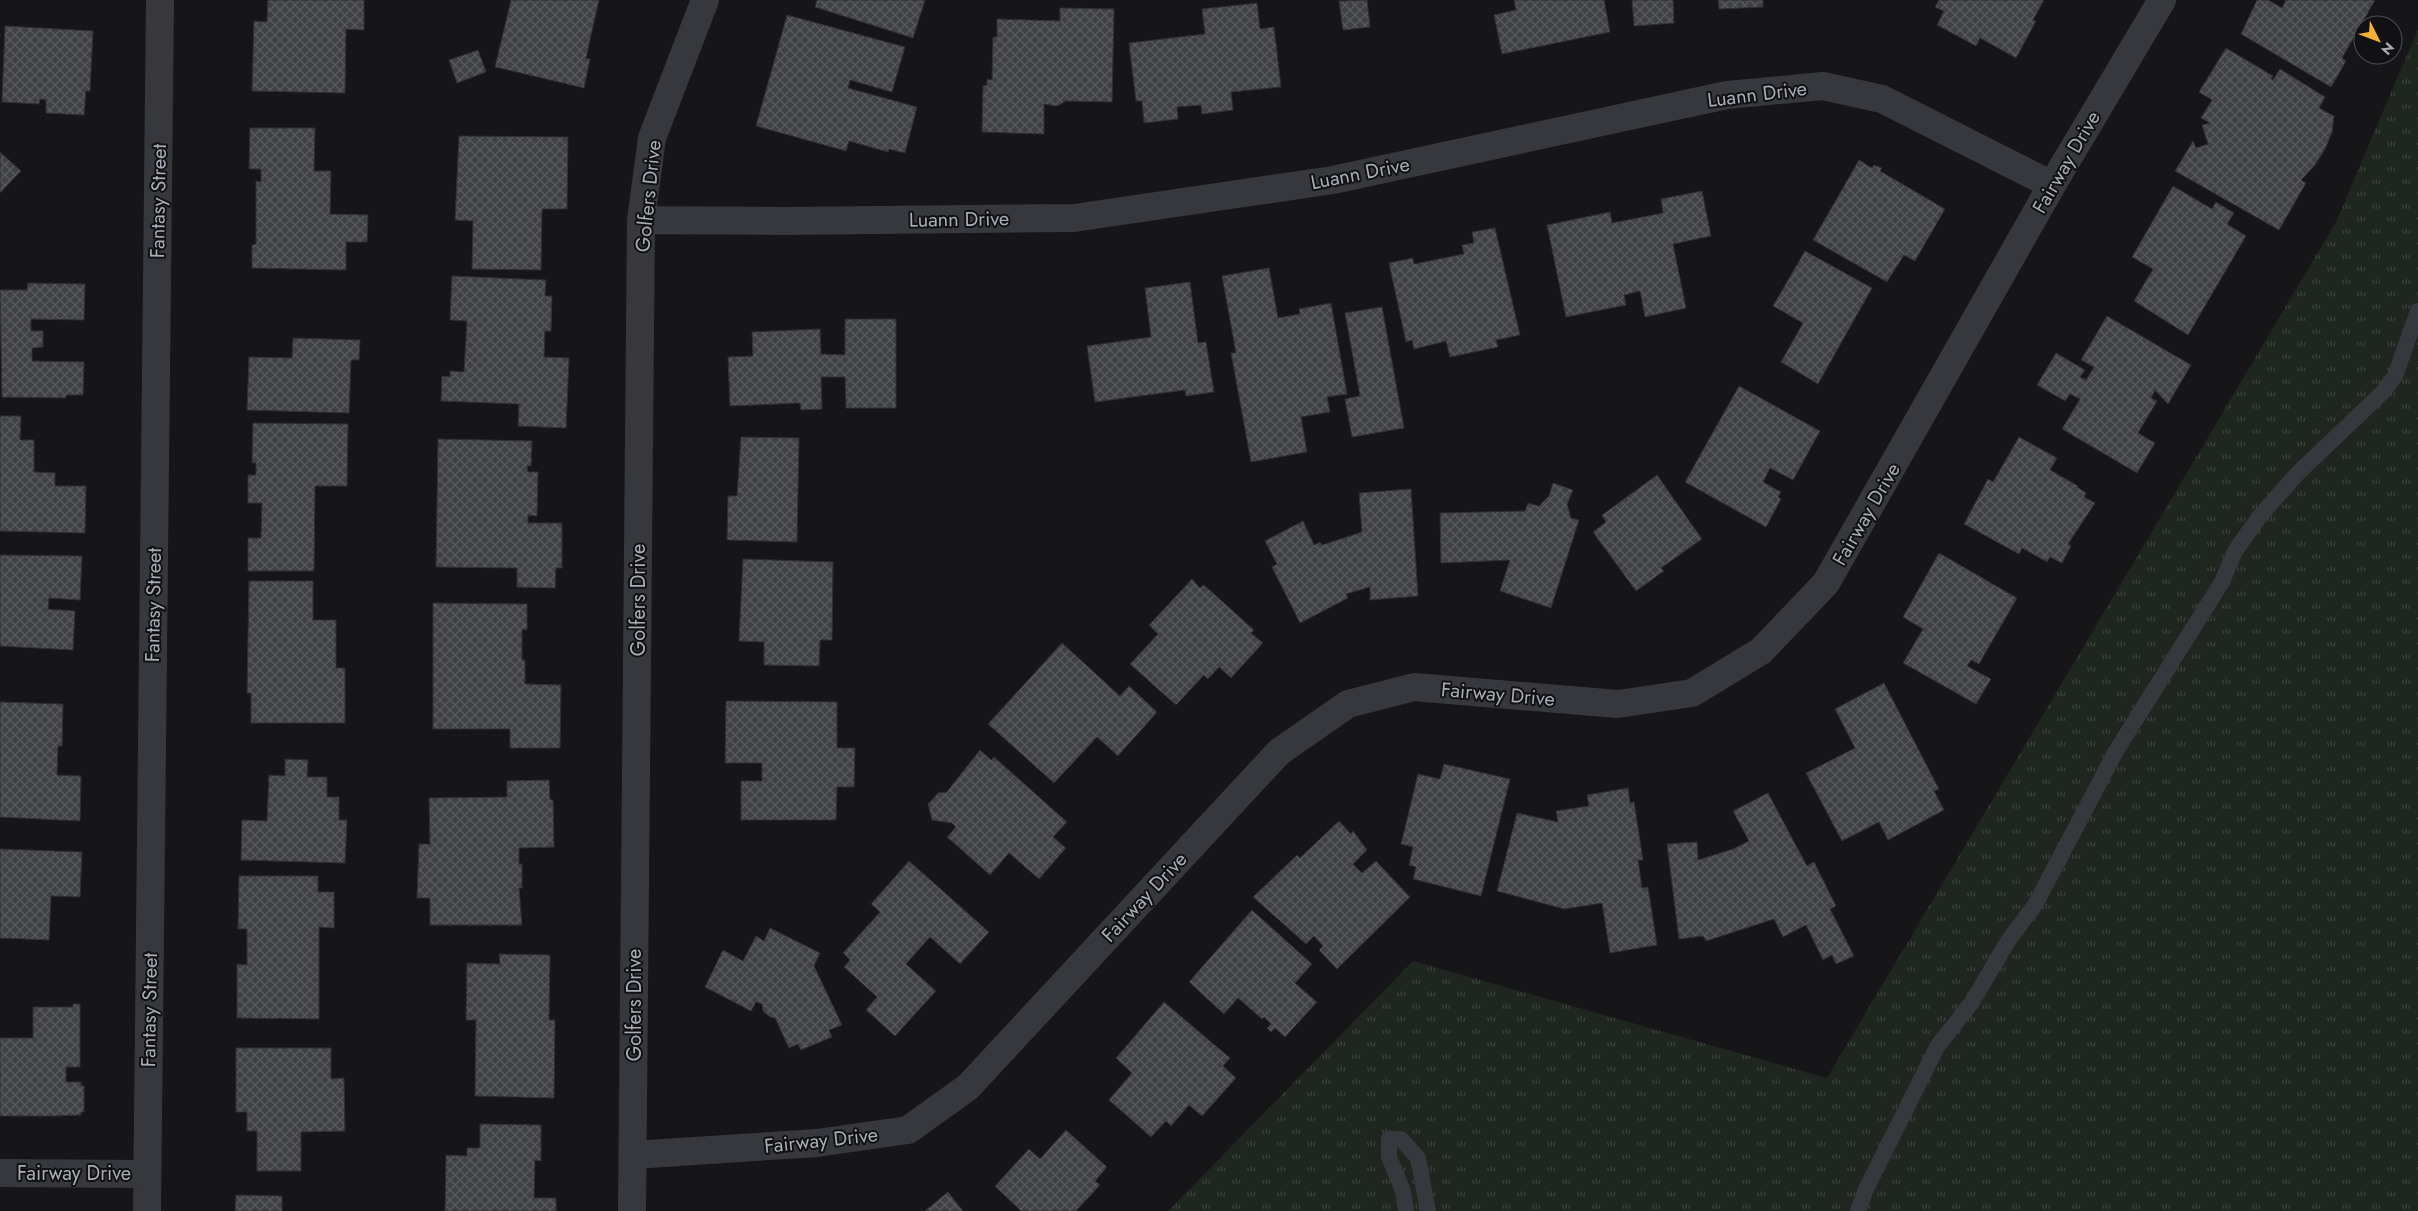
<svg xmlns="http://www.w3.org/2000/svg" width="2418" height="1211" font-family="Jost,sans-serif">
<style>
.grass{fill:url(#grass-tufts)}
.building{fill:url(#building-cross-hatch);stroke:#303034}
.lines{fill:none;stroke-linecap:round;stroke-linejoin:round}
.lane{stroke:#37383d;stroke-width:16}
.street{stroke:#37383d;stroke-width:28}
.labels{text-anchor:middle;stroke-width:4;stroke-linejoin:round;paint-order:stroke}
.street-label{font-size:20px;fill:#a8adb8;stroke:#111113}
</style>
<defs>
<pattern id="grass-tufts" width="24" height="20" patternUnits="userSpaceOnUse" patternTransform="scale(1.25)"><rect width="24" height="20" fill="#1e261f"/><path d="M3 7l-1-3M5 7V3M7 7l1-3M15 17l-1-3M17 17v-4M19 17l1-3" fill="none" stroke="#3c433d"/></pattern>
<pattern id="building-cross-hatch" width="8" height="8" patternUnits="userSpaceOnUse" patternTransform="scale(1.25)"><rect width="8" height="8" fill="#404145"/><path d="M0 0l8 8M0 8l8-8" fill="none" stroke="#595a5e"/></pattern>
</defs>
<rect width="100%" height="100%" fill="#161618"/>
<path class="grass" d="M2418,29V1211H1168L1413,961L1827,1078L2336,222Z"/>
<path class="building" d="M268,0H364V30L346,29L345,93L252,91L254,21L267,22Z
M511,0H599L586,58L590,59L584,88L495,67Z
M817,0H925L913,38L815,7Z
M1367,0L1370,27L1343,30L1339,1Z
M1514,0H1604L1610,32L1502,54L1494,15L1516,10Z
M1632,0H1673L1674,23L1634,26Z
M1718,0H1763V7L1719,9Z
M1939,0H2044L2033,20L2036,21L2016,58L1980,38L1976,46L1937,25L1944,11L1935,7Z
M2257,0H2268L2282,8L2286,0H2375L2342,58L2346,61L2331,87L2241,34Z
M1257,3L1260,29L1274,27L1281,87L1231,92L1233,110L1202,114L1201,105L1177,107L1178,119L1144,123L1142,101H1136L1129,43L1205,34L1202,9Z
M1060,8L1114,9L1112,102L1066,101L1057,106L1044,104V134L982,132L983,86L987,85V79L992,80L993,37H997V19L1060,21Z
M787,15L905,47L892,92L850,80L848,88L917,107L905,153L889,149L888,152L849,141L846,151L756,126Z
M5,26L93,31L90,91H86L84,115L46,113V100L40,99L39,104L2,102Z
M2226,48L2273,76L2271,79L2273,80L2280,69L2325,97L2319,108L2334,116L2332,132L2325,149L2315,165L2301,180L2306,183L2279,230L2175,171L2193,141L2196,148L2208,144L2202,125L2210,123L2201,118L2212,100L2199,92Z
M478,50L486,72L457,83L449,60Z
M250,128H315L314,171H331L330,214L368,215L367,242H346V270L252,268V245L256,244V181L261,182V169H249Z
M459,136L568,137L567,209H542L541,270L472,269L473,221L455,220Z
M0,152L21,171L0,193Z
M1859,160L1872,168L1874,165L1882,168L1880,171L1945,209L1915,261L1904,255L1887,282L1813,240Z
M2173,186L2212,209L2216,202L2234,213L2227,224L2246,236L2188,335L2134,301L2153,269L2132,257Z
M1702,191L1711,236L1673,244L1686,308L1645,317L1640,291L1624,295L1626,305L1566,317L1547,225L1610,212L1612,223L1663,213L1661,199Z
M1495,228L1520,335L1496,340L1498,347L1450,357L1446,341L1414,349L1412,340L1406,342L1389,263L1413,258L1414,264L1464,254L1462,245L1474,243L1472,232Z
M1805,251L1872,288L1818,384L1781,362L1803,323L1773,306Z
M1269,268L1278,318L1300,314L1299,309L1331,303L1347,394L1327,397L1330,412L1301,417L1307,452L1251,462L1231,353H1236L1222,276Z
M452,276L546,280L545,296H552L551,331H545L544,357L569,358L566,428L518,426L519,404L441,401L442,376L450,377V371L464,372L467,321L450,320Z
M1190,282L1198,343L1206,342L1214,392L1186,396L1185,390L1095,402L1087,346L1151,337L1145,288Z
M28,283L85,284L84,320L31,319V331H43V347L32,348V361L84,362L83,395H66V398L2,397L0,290H27Z
M1382,307L1404,428L1352,437L1345,399L1360,396L1345,313Z
M2107,316L2191,365L2168,404L2155,390L2151,398L2157,401L2138,433L2155,443L2137,473L2062,429L2080,399L2070,394L2065,401L2037,385L2056,353L2085,370L2080,377L2086,380L2094,367L2081,360Z
M845,319H896V408H846L845,377H821L822,409L801,410L800,403L730,406L728,357L753,356L752,332L820,329L821,354L845,355Z
M293,338L360,340L359,360H351L349,413L247,410L249,357L292,358Z
M1739,386L1820,431L1793,480L1770,468L1763,482L1781,492L1778,497L1781,499L1766,527L1685,482Z
M0,416H21L20,440H34V472L55,473V486H86L85,533L0,531Z
M253,423L348,424L347,486H315L314,571H248V538H261L262,503H248V475H256V463H252Z
M741,437L799,438L797,542L727,540L728,496H737Z
M2019,437L2057,458L2050,470L2078,486L2077,487L2086,493L2084,497L2095,503L2068,544L2071,546L2062,563L2050,557L2047,562L2022,548L2019,554L1964,524L1988,479L1993,482Z
M438,439L532,441L531,466H527L528,472H538L537,516L528,515V523H562V568H556L555,588L517,587V568L436,567Z
M1657,475L1702,539L1661,568L1664,571L1636,591L1593,532L1606,522L1602,515Z
M1553,483L1573,490L1567,504L1571,518L1579,520L1551,608L1500,591L1510,560L1441,563L1440,513L1525,511L1528,503L1539,506L1549,496Z
M1411,489L1418,596L1370,600V587L1346,594L1348,598L1300,623L1272,567L1277,564L1265,541L1303,521L1314,545L1320,542L1322,545L1362,532L1359,493Z
M1939,553L2017,598L1979,664L1971,660L1967,666L1991,679L1976,704L1903,663L1923,629L1903,617Z
M0,555L82,556L80,600L49,598L48,609L75,611L73,650L0,646Z
M743,559L833,562L832,640H820L819,666L764,665V642L739,641Z
M1192,579L1200,588L1204,585L1254,630L1251,633L1263,643L1231,678L1219,667L1208,679L1204,675L1176,705L1130,664L1158,634L1149,625Z
M249,581H313V620H336V668H345V723H251V693H247Z
M433,603L527,604V630L522,629V660H525V684L561,685L560,748H510V729H433Z
M1062,643L1120,696L1129,686L1157,712L1118,756L1097,737L1054,783L988,724Z
M1884,683L1939,789L1934,791L1944,810L1888,840L1879,822L1842,841L1806,773L1855,748L1835,709Z
M726,701L837,702V748H855L854,787H837L836,820H741V781H762V763H725Z
M0,702L63,704L62,746H58L57,775L81,776L80,821L0,817Z
M980,750L991,760L994,757L1067,822L1053,837L1066,848L1039,879L1009,853L990,875L947,837L956,827L952,823L932,820L928,804L939,792L946,793Z
M285,759L308,760L307,777H327V797H339V820H347L345,863L241,860L242,820L267,821L269,775L285,776Z
M1444,764L1510,779L1481,896L1413,879L1416,867L1409,865L1413,847L1401,844L1418,774L1440,779Z
M549,780L550,800H553L554,847L519,848V864H522V888H519L522,925H430V898H417L419,844H430L429,798L507,797V781Z
M1628,788L1630,803L1634,802L1643,860H1638L1642,888L1648,887L1657,945L1610,953L1602,903L1564,909L1497,891L1517,813L1558,822L1556,811L1589,806L1587,795Z
M1768,793L1807,866L1814,862L1836,906L1830,909L1854,956L1836,964L1832,955L1823,960L1806,925L1783,937L1774,919L1706,941L1703,936L1679,939L1667,844L1697,842L1698,860L1733,849L1749,841L1733,811Z
M1339,821L1351,834L1353,831L1367,850L1353,864L1362,873L1376,861L1410,897L1337,969L1319,950L1323,946L1314,936L1306,944L1253,897L1297,855L1300,858Z
M0,849L82,852L80,897L51,896L49,940L0,938Z
M909,861L989,932L960,964L930,937L906,964L936,991L895,1036L866,1010L877,997L844,967L850,960L843,953L880,912L871,904Z
M239,876H318V892H334V928L319,927V1019L237,1018V964L247,965V929H238Z
M1252,910L1312,964L1295,983L1317,1002L1285,1037L1275,1028L1271,1032L1267,1028L1271,1024L1264,1017L1262,1019L1238,998L1224,1014L1189,982Z
M770,928L820,953L814,966L842,1025L829,1030L832,1037L801,1050L798,1044L789,1048L775,1018L770,1017L763,1011L762,1004L756,1002L751,1011L705,987L723,950L743,961L756,936L764,941Z
M499,954L550,955L549,1020H555L554,1098L475,1096L476,1020H466L467,963L500,964Z
M1164,1002L1230,1058L1223,1066L1236,1078L1202,1116L1189,1105L1171,1126L1166,1121L1151,1137L1109,1100L1132,1073L1116,1058Z
M73,1004H80V1067H66V1082H81V1086H84V1112H81V1115L54,1116H0V1038H33V1007H73Z
M236,1048H331V1079L344,1078L345,1131L301,1132V1171H257V1131H247V1112H236Z
M480,1124L541,1125V1161L535,1160L534,1198H556V1211H445L446,1155L467,1156V1148H480Z
M1066,1130L1107,1167L1095,1181L1100,1185L1076,1211H1021L995,1186L1029,1149L1040,1159Z
M948,1192L963,1211H925Z
M236,1195L282,1196V1211H235Z"/>
<g class="lines">
<path class="lane" d="M1406,1211L1403,1191L1389,1157V1139H1401L1418,1158L1428,1211
M1858,1211L1866,1189L1937,1047L1972,1002L2008,941L2035,905L2116,751L2222,582L2235,551L2260,516L2298,473L2382,393L2395,376L2418,311"/>
<path class="street" d="M641,220L782,221L1074,218L1333,180L1727,95L1823,86L1882,99L2052,185
M633,1155L817,1143L908,1130L968,1087L1279,752L1348,704L1414,687L1618,704L1692,693L1761,651L1826,583L2052,185L2162,0
M0,1173L147,1174
M147,1211L160,0
M632,1211L641,220L652,138L705,0"/>
</g>
<g class="labels">
<g class="street-label">
<text transform="translate(1757 94) rotate(-7)" y="7">Luann Drive</text>
<text transform="translate(2066 162) rotate(-60)" y="7">Fairway Drive</text>
<text transform="translate(1360 173) rotate(-11)" y="7">Luann Drive</text>
<text transform="translate(648 196) rotate(-84)" y="7">Golfers Drive</text>
<text transform="translate(158 201) rotate(-89)" y="7">Fantasy Street</text>
<text transform="translate(959 219) rotate(-1)" y="7">Luann Drive</text>
<text transform="translate(1866 514) rotate(-60)" y="7">Fairway Drive</text>
<text transform="translate(638 600) rotate(-90)" y="7">Golfers Drive</text>
<text transform="translate(153 605) rotate(-89)" y="7">Fantasy Street</text>
<text transform="translate(1498 694) rotate(5)" y="7">Fairway Drive</text>
<text transform="translate(1144 897) rotate(-47)" y="7">Fairway Drive</text>
<text transform="translate(634 1005) rotate(-90)" y="7">Golfers Drive</text>
<text transform="translate(149 1010) rotate(-89)" y="7">Fantasy Street</text>
<text transform="translate(821 1140) rotate(-6)" y="7">Fairway Drive</text>
<text x="74" y="1180">Fairway Drive</text>
</g>
</g>
<g transform="translate(2378 40) rotate(132)"><circle r="24" fill="#111113" stroke="#4d4f55"/>
<path d="M0-4L9 19L0 12L-9 19Z" fill="#f2b134"/>
<text y="-8" font-size="14" font-weight="bold" text-anchor="middle" fill="#a8adb8">N</text>
</g>
</svg>
